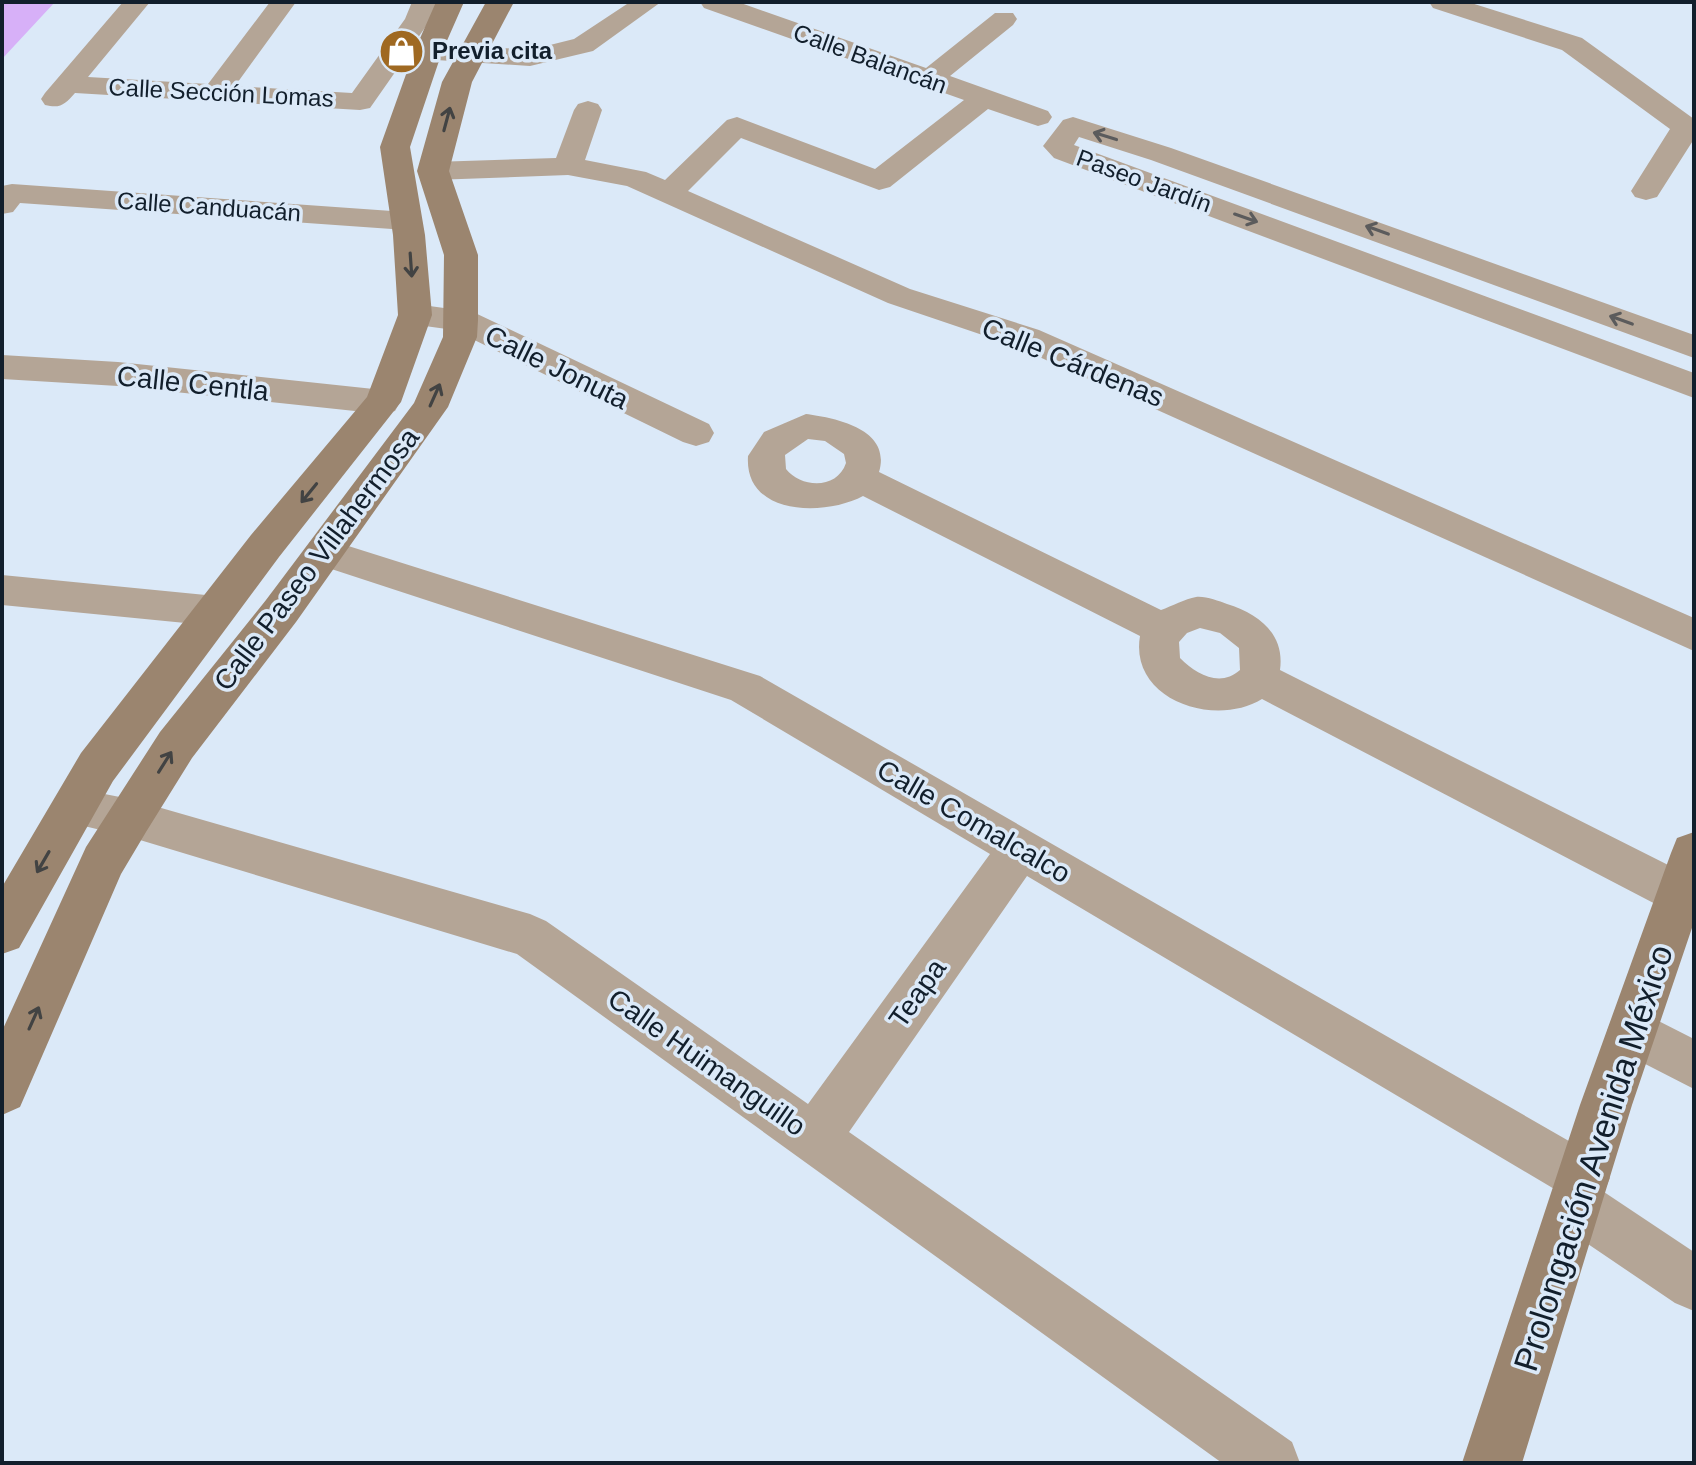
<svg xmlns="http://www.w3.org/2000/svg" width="1696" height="1465" font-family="Arial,sans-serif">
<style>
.green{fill:#d7b0f8}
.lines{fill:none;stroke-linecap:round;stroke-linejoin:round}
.street{fill:#b4a596;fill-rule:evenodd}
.secondary{fill:#9b856f;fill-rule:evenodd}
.oneway{stroke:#424343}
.oneway2{stroke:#5b5b5c}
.labels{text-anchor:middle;stroke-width:7;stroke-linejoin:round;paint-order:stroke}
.far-poi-label{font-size:24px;font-weight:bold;fill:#121f2c;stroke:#dbe9f8;text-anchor:start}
.far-street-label{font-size:24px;fill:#121f2c;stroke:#dbe9f8}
.street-label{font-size:28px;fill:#121f2c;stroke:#dbe9f8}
.near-street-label{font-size:34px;fill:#121f2c;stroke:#dbe9f8}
</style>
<rect width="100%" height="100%" fill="#dbe9f8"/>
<path class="green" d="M2,2H55L2,59Z"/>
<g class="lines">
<path class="street" d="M123,2H150L88,77L208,84L270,2H296L235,86L352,93L405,19L412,2H438L431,19L415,42L530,50L574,39L630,2H661L593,51L530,66L405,58L370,108L360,110L75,93C65,104 61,109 45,105L41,99L45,93Z
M700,2H738L926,68L995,13H1013L1017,19L1013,25L950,76L1048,111L1052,117L1048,123L1038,126L988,109L890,187L879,190L741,138L688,191L910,289L1039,330L1694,618V651L1015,346L888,303L627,186L568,175L433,180L423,177L418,171L423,165L433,162L556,158L574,110L578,104L588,101L598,104L602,110L585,160L646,172L665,180L727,120L737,117L875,169L964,100L704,8Z
M1429,2H1468L1582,38L1694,119V139L1657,197L1646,200L1635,197L1631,191L1670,129L1562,50L1433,8Z
M1073,117L1171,148L1694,335V358L1151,160L1079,137L1074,145L1694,373V398L1054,158L1043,146L1063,120Z
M12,184L406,212L417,214L421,221L417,228L406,230L20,203L13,212L2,214V186Z
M415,304L473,312L709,424L714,433L709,442L696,446L683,442L454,330L403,323L399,315L403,307Z
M2,355L118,362L383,390L395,393L400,402L395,411L383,414L118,386L2,379Z
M806,414C836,418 892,429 879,472L1161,610C1172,606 1185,599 1196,597C1206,596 1218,601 1227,604C1259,614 1285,634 1280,670L1694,878V910L1681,915L1665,909L1262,699C1215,728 1129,700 1140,636L863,496C826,516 744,517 748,456L764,432ZM808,439L825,441L844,454L846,463C837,490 801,488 786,469L785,455ZM1200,628L1220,633L1239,648L1240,670C1220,688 1196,674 1180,658L1179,642L1187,633Z
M323,538L760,676L1602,1160L1610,1178L1604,1192L1694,1252V1311L1675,1303L1557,1223L1550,1204L1556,1190L1027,876L849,1132L1292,1442L1300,1463H1222L517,954L130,837L59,820L52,807L59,794L74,788L130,799L530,914L546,921L808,1104L990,854L731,700L310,562L304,552L310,542Z
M2,575L216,596L230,600L236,611L230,622L216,626L2,605Z
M1631,1007L1694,1039V1089L1614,1048L1607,1031L1614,1014Z"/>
<path class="secondary" d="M436,2H464L442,52L410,147L425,235L432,315L401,402L279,557L113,781L19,948L2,954V887L81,753L251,535L367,397L398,315L393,235L380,147L414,52Z
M486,2H514L472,82L449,171L478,255V320L477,337L448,407L296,622L192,758L146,832L121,874L20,1107L2,1115V1031L86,847L160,732L266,600L414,403L443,337L444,255L417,171L442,82Z
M1694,832V922L1632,1105L1522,1463H1462L1580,1105L1671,853L1677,838Z"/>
</g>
<defs><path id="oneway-shaft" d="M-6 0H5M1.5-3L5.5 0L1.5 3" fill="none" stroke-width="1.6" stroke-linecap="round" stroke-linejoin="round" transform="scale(2)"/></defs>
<g class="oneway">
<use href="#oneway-shaft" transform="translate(447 119) rotate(-75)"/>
<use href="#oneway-shaft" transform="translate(411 265) rotate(86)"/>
<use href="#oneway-shaft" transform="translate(435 395) rotate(-66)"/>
<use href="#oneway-shaft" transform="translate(309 493) rotate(129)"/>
<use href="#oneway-shaft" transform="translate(165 762) rotate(-58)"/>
<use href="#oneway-shaft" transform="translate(43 862) rotate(120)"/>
<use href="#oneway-shaft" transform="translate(34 1018) rotate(-66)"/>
</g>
<g class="oneway2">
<use href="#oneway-shaft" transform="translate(1105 136) rotate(-163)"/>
<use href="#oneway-shaft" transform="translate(1246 218) rotate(19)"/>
<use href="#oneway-shaft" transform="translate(1377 230) rotate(-160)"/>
<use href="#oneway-shaft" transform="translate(1621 320) rotate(-160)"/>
</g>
<defs>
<symbol id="shop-disc" viewBox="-11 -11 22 22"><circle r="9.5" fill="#9f6922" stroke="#dbe9f8"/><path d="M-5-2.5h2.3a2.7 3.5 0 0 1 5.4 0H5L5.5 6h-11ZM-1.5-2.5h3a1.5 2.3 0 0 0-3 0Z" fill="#fff"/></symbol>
</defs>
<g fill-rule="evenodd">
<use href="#shop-disc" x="376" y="26" width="51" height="51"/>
</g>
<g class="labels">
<g class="far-poi-label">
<text x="432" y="59">Previa cita</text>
</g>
<g class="far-street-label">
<text transform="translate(870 59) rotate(20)" y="8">Calle Balancán</text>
<text transform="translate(221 93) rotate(3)" y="8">Calle Sección Lomas</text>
<text transform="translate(1144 181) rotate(20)" y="8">Paseo Jardín</text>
<text transform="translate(209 207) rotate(4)" y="8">Calle Canduacán</text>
</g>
<g class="street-label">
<text transform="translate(1073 362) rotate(22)" y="10">Calle Cárdenas</text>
<text transform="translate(557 367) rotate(26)" y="10">Calle Jonuta</text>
<text transform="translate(193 383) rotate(6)" y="10">Calle Centla</text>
<text transform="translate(316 559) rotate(-53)" y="10">Calle Paseo Villahermosa</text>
<text transform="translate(974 821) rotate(30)" y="10">Calle Comalcalco</text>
<text transform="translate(917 993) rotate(-55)" y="10">Teapa</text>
<text transform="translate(707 1062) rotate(35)" y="10">Calle Huimanguillo</text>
</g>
<g class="near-street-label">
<text transform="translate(1593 1158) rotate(-72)" y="12">Prolongación Avenida México</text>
</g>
</g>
<rect width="1696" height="1465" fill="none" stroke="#121f2c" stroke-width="8"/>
</svg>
